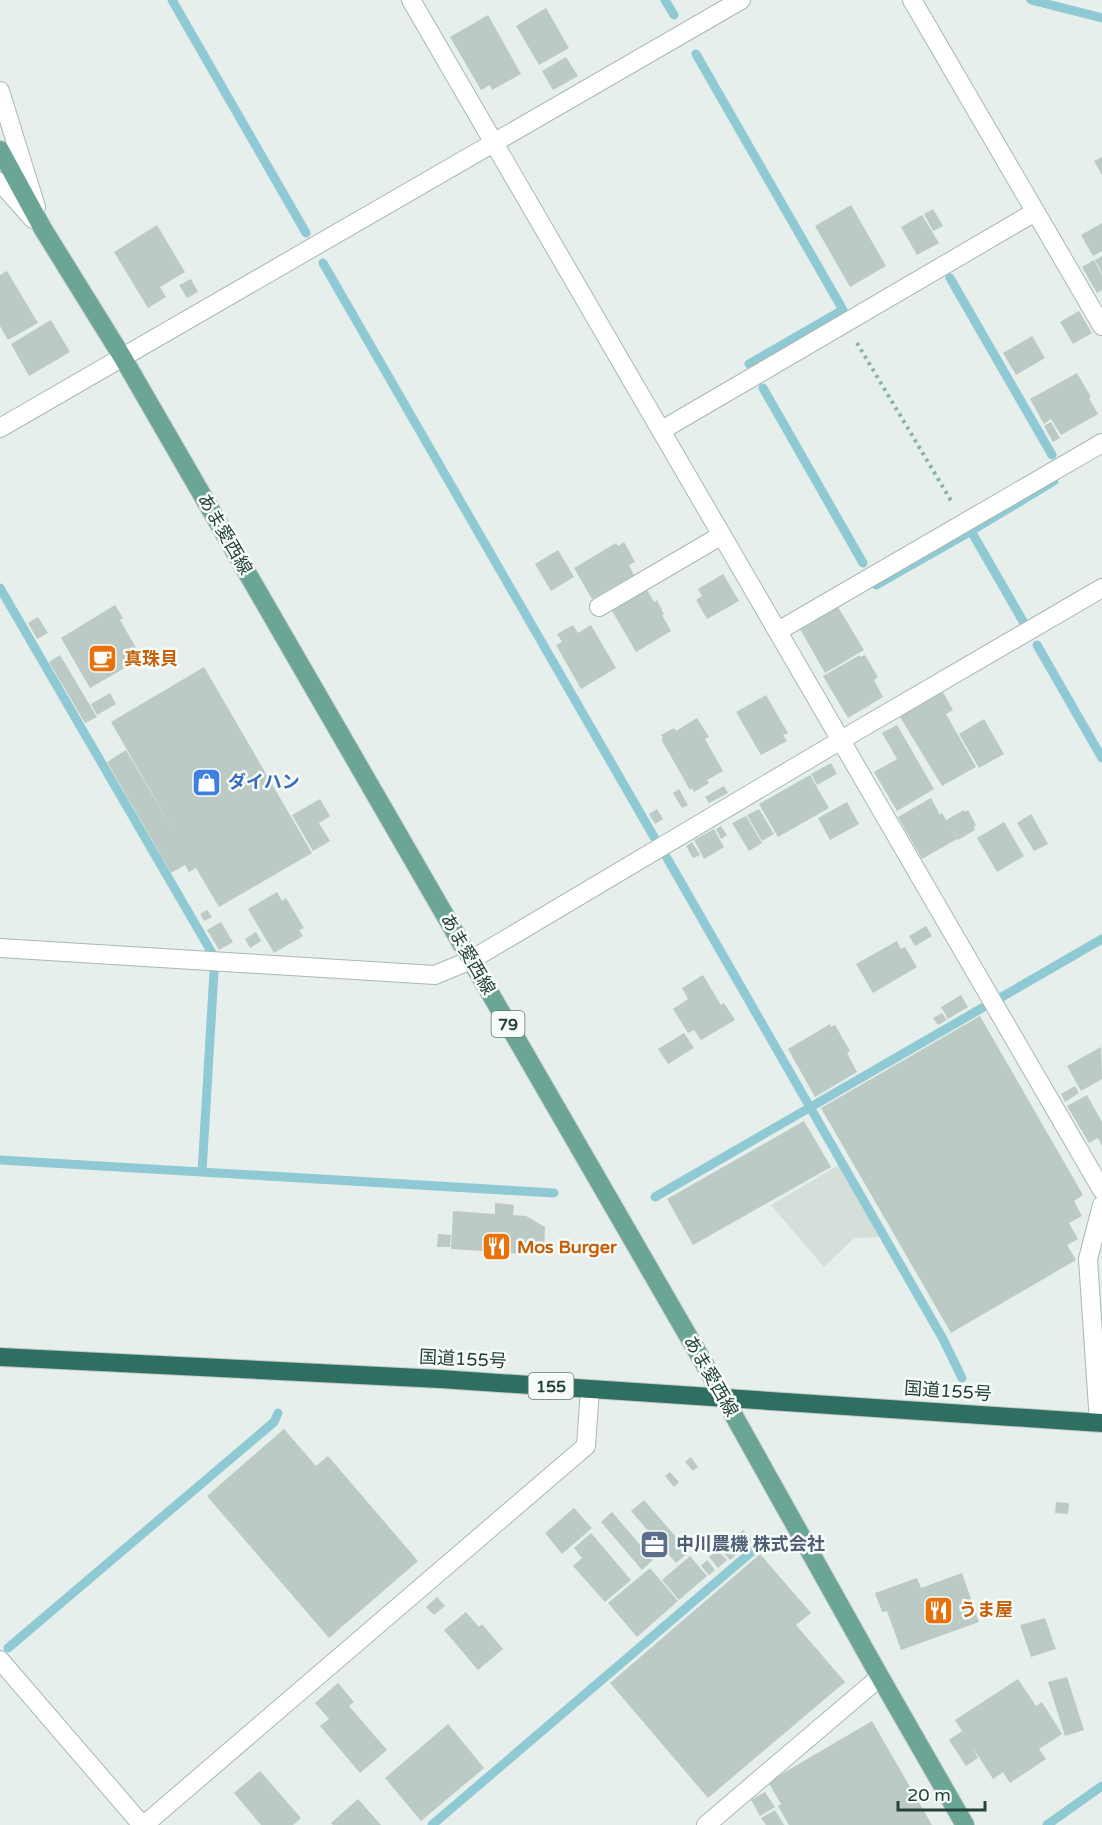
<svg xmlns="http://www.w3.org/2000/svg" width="1102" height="1825" font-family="'Varela Round','Noto Sans JP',sans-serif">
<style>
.built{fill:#d4dfda}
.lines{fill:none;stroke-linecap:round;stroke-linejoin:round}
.stream{stroke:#8ec9d4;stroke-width:9}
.building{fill:#bbcac4}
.minor-casing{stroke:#a8b8b2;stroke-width:20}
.major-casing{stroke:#c2cac8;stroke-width:20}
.highway-casing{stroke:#c2cac8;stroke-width:20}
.path{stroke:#86b3a5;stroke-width:4;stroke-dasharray:3 4.5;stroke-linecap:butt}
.minor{stroke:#fff;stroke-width:18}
.major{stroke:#6aa596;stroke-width:18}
.highway{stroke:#2f6f62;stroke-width:18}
.labels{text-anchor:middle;stroke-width:5;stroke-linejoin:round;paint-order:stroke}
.shield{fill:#f7fbf9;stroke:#637a73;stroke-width:1.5}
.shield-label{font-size:16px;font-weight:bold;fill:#24423a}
.street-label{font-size:18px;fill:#24423a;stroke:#f7fbf9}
.food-label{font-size:18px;font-weight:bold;fill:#c56008;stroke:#f7fbf9;text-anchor:start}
.shop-label{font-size:18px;font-weight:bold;fill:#366cbe;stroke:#f7fbf9;text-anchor:start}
.service-label{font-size:18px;font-weight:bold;fill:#4e5e75;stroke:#f7fbf9;text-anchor:start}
</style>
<rect width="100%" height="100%" fill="#e6efeb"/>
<path class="built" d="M839,1165L879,1237L854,1238L824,1267L771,1205Z"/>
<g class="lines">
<path class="stream" d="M172,0L306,233
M665,0L674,15
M1031,0L1102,18
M696,54L843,310L749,364
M323,263L654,837
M950,278L1052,455
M763,388L863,563
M971,531L1054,481
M876,585L971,531L1024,623
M0,588L212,953
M1037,645L1102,758
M667,858L943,1339L962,1378
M1000,998L1102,939
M0,1160L554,1193
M202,1172L214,972
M655,1197L982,1008
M8,1648L274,1422L278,1413
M432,1825L756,1548
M1047,1825L1102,1786"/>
</g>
<path class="building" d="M546,8L569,48L539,65L516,26Z
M488,15L521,74L492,90L490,85L481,90L450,37Z
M566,57L578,76L553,90L542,71Z
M1102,157V175L1094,161Z
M851,205L886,266L850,287L815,226Z
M933,209L943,226L933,231L924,214Z
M922,215L939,243L917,255L901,227Z
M1102,223V251L1093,256L1081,235Z
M157,225L185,272L160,287L166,297L148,308L114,252Z
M1102,256V273L1095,260Z
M1094,260L1102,275V290L1097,293L1082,267Z
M7,271L38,323L8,340L0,326V275Z
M191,279L198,292L187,298L179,285Z
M1079,311L1092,333L1073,344L1060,322Z
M51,320L70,352L29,376L11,344Z
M1032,336L1045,358L1016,375L1003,353Z
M1077,373L1091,397L1089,398L1098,414L1061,435L1051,419L1044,424L1030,399Z
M1051,422L1060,438L1053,442L1044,426Z
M624,542L635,562L629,565L634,575L592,599L574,568L616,543L618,546Z
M558,550L574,577L551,591L535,564Z
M723,574L739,601L707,619L696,600L702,596L698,589Z
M645,587L654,602L657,600L664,614L662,615L671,631L636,652L612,611L619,607L617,602Z
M115,605L123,618L120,620L142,658L90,688L61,638Z
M838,607L864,650L825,673L800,629Z
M38,617L48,633L37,639L28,623Z
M573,625L578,633L591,625L616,668L581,689L556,645L562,642L557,634Z
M60,655L97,717L85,723L49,662Z
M860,655V657L865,655L878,677L874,680L883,697L848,718L823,676Z
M204,667L312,853L219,907L196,868L189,872L185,865L171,873L107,762L126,750L172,828L111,722Z
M943,692L953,710L946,714L976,767L942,786L900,717Z
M110,693L116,704L97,715L91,704Z
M766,695L788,733L783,735L787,741L761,755L736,712Z
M697,718L709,737L705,739L723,771L707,780L709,783L694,792L692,788L690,790L661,739L663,738L661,735L674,728L676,731Z
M984,719L1004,754L979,768L959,734Z
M897,725L934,789L897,811L874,772L897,759L882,733Z
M831,763L837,774L817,785L811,774Z
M810,775L829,808L778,837L759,804Z
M724,786L728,793L709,803L705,797Z
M679,789L688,805L682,808L673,793Z
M931,798L940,815L942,813L946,820L964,810L965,812L968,810L976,825L974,827L975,830L958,840L950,827L957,839L922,859L898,817Z
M320,799L330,816L319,823L330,841L313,851L292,815Z
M847,802L859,824L830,840L818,818Z
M657,809L663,819L655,824L649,814Z
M759,809L774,834L762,841L747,815Z
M1031,814L1048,844L1034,851L1017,823Z
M746,816L762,843L749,851L732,823Z
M1004,822L1024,856L997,872L977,838Z
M721,826L727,835L721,839L716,829Z
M714,829L724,847L704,859L694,840Z
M692,842L700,855L693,858L686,846Z
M277,892L282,901L286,898L304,928L299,930L303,936L274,953L248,909Z
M207,910L212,917L204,921L200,914Z
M221,922L233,942L219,950L207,930Z
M926,926L932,936L915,946L909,936Z
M256,932L261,941L250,948L245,939Z
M897,941L901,949L905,947L917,967L873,993L856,964Z
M703,975L721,1005L724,1003L735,1020L701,1040L694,1030L688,1033L673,1009L688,999L682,988Z
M961,995L968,1007L948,1019L941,1007Z
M942,1013L947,1020L938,1025L933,1018Z
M980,1016L1083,1195L1074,1201L1082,1216L1069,1223L1078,1239L1067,1245L1076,1260L951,1333L821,1108Z
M830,1024L831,1027L835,1025L850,1051L847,1053L857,1072L815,1097L788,1049Z
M684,1033L694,1048L668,1064L658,1049Z
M1101,1047L1102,1079L1081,1091L1067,1066Z
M1075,1086L1079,1093L1065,1102L1061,1094Z
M1087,1095L1102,1122V1146L1098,1138L1089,1143L1067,1106Z
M804,1121L831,1167L693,1245L667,1199Z
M495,1203L514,1205L513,1215L526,1216L545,1227L544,1250L524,1254L451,1249L453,1211L495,1214Z
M438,1234L451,1235L450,1247H437Z
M284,1429L316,1466L328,1456L418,1561L329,1638L207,1496Z
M691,1457L698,1467L693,1471L685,1462Z
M670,1472L679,1482L674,1487L665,1476Z
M644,1500L689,1552L676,1563L631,1511Z
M1056,1502L1069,1503L1068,1514L1055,1513Z
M574,1508L592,1528L562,1554L545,1533Z
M612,1512L653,1560L642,1570L601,1522Z
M743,1530L752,1541L747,1546L737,1535Z
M591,1533L631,1580L605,1602L573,1566L582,1558L574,1548Z
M728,1543L737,1554L730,1560L720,1549Z
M717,1550L727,1560L718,1568L709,1557Z
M760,1554L811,1613L796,1625L845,1682L708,1798L610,1683Z
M690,1556L707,1576L679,1600L662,1580Z
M707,1560L715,1570L709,1575L701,1566Z
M650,1568L678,1601L637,1637L608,1603Z
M962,1573L979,1622L901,1650L887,1611L882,1612L875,1593L917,1578L921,1588Z
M437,1597L445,1606L434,1615L426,1607Z
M466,1612L479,1627L482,1624L503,1649L478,1670L444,1630Z
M1045,1618L1056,1649L1031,1657L1020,1625Z
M1067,1677L1084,1730L1065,1736L1048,1682Z
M1018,1679L1036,1706L1042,1702L1062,1734L1039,1749L1046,1759L1010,1783L1003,1772L993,1779L973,1748L978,1758L966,1766L949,1740L962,1731L955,1720Z
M338,1683L354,1702L349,1706L387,1750L360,1773L320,1726L329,1719L315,1703Z
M872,1721L932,1825H789L778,1806L781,1804L768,1782Z
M448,1724L484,1768L421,1821L385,1778Z
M260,1771L301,1818L293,1825H261L234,1793Z
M765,1792L775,1807L760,1816L751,1800Z
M358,1799L381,1825H333L331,1823Z
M775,1810L784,1825H766L761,1818Z"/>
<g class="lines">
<defs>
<path id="minor" d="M411,0L1102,1190
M912,0L1102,326
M0,91L36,207
M0,182L33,219
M0,428L741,0
M662,430L1035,212
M599,607L722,535
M778,631L1102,443
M0,948L435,975L471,960L841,740L1102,588
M1099,1423L1088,1259L1102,1205
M0,1660L142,1825
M144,1825L586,1446L590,1389
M706,1825L880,1677"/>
<path id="major" d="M0,150L43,229L123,358L724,1398L880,1677L965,1825"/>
<path id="highway" d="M0,1357L440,1379L1102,1423"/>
</defs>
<use href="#minor" class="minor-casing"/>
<use href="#major" class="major-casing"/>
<use href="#highway" class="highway-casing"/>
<path class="path" d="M857,343L953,504"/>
<use href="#minor" class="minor"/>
<use href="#major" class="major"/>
<use href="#highway" class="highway"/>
</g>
<defs>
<symbol id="cafe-square" viewBox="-11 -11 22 22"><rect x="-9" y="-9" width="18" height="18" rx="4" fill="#e8710a" stroke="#f7fbf9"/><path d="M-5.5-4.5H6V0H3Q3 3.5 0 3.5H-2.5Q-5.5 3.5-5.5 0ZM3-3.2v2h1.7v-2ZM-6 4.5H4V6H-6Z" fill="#fff"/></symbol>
<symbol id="shop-square" viewBox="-11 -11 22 22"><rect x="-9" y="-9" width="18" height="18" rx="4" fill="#3f7fe0" stroke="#f7fbf9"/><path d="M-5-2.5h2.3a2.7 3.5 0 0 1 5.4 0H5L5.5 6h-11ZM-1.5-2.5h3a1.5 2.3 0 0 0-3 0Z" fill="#fff"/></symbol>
<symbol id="restaurant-square" viewBox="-11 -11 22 22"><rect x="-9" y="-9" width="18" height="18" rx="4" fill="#e8710a" stroke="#f7fbf9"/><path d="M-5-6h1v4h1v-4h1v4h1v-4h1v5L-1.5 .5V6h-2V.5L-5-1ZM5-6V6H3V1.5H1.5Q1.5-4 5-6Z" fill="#fff"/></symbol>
<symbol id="office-square" viewBox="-11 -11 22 22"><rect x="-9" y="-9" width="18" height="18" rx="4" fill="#5c6f8a" stroke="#f7fbf9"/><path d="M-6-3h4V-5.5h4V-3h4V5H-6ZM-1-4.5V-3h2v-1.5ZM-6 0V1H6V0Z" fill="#fff"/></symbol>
</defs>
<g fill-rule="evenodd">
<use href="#cafe-square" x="86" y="642" width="33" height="33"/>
<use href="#shop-square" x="190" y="766" width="33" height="33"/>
<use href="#restaurant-square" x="480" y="1230" width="33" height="33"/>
<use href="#office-square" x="638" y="1528" width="33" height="33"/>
<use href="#restaurant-square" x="922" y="1594" width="33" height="33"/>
</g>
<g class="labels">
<g class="shield">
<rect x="491.5" y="1011" width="33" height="26" rx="4.5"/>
<rect x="528.5" y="1373" width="45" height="26" rx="4.5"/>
</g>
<g class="shield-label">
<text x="508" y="1030">79</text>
<text x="551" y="1392">155</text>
</g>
<g class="street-label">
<text transform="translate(225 534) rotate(60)" y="6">あま愛西線</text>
<text transform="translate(468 954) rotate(60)" y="6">あま愛西線</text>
<text transform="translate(463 1359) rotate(3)" y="6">国道155号</text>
<text transform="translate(711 1376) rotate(60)" y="6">あま愛西線</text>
<text transform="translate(948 1391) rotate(4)" y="6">国道155号</text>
</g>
<g class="food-label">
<text x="124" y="665">真珠貝</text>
<text x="517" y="1253">Mos Burger</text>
<text x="959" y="1616">うま屋</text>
</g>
<g class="shop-label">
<text x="228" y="788">ダイハン</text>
</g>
<g class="service-label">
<text x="676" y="1550">中川農機 株式会社</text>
</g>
</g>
<path d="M898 1801v9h87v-9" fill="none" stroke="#24423a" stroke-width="3"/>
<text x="907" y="1801" font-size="18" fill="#24423a" stroke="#f7fbf9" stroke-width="4.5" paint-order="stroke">20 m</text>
</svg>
